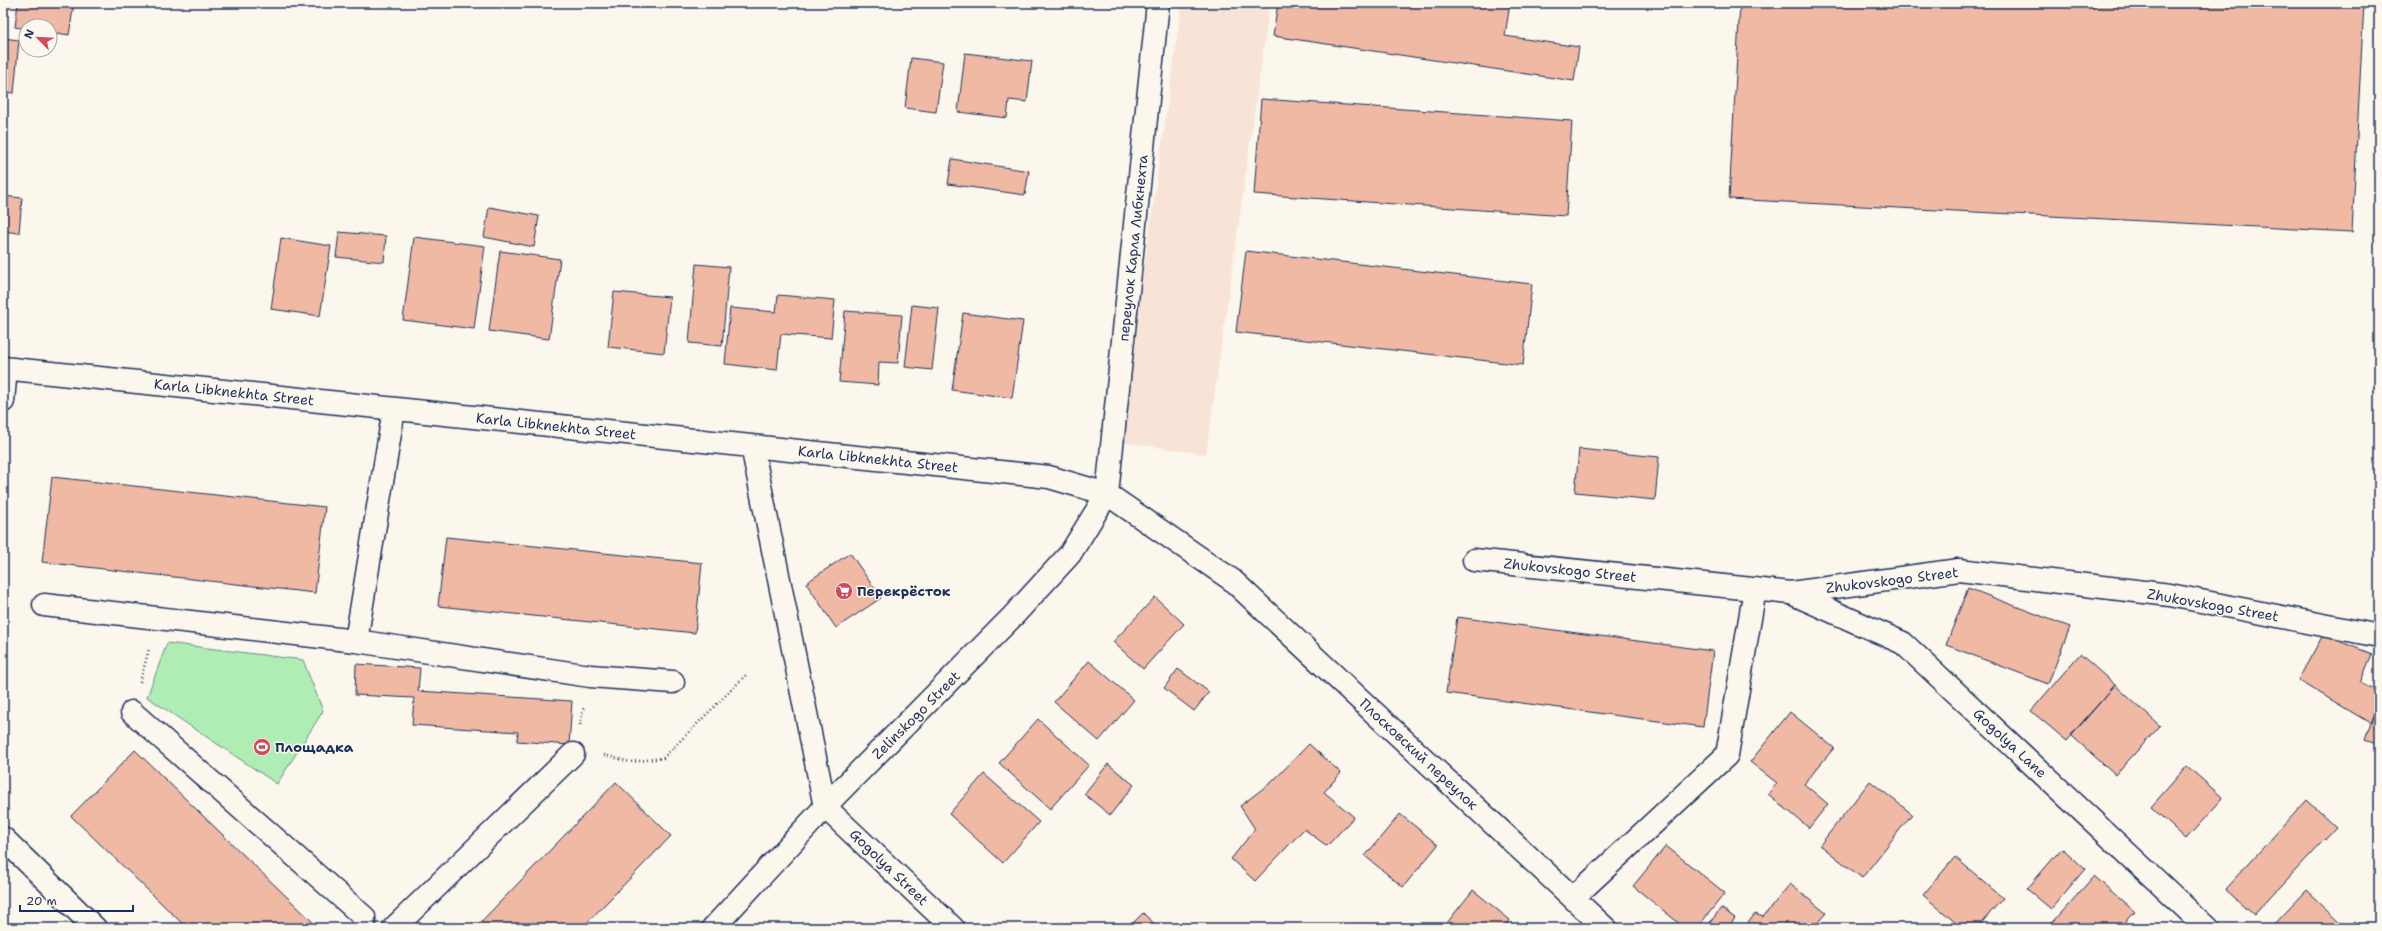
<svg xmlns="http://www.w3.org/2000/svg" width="2382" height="931" font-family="'Shantell Sans',sans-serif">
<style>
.built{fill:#f8e4d6}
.green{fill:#afedb4;stroke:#658e89}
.building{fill:#f0b9a4;stroke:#1b2f5e}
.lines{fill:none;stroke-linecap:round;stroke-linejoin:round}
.minor-casing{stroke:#1b2f5e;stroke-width:25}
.path{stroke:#1b2f5e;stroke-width:2.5;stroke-dasharray:1 3;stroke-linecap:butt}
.minor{stroke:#fbf7ec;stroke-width:22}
.labels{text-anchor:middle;stroke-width:3;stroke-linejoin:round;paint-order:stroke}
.street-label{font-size:14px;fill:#1b2f5e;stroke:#fbf7ec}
.poi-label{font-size:14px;font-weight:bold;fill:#1b2f5e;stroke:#fbf7ec;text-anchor:start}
</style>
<rect width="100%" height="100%" fill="#fbf7ec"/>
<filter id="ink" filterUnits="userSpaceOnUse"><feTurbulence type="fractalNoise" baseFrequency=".025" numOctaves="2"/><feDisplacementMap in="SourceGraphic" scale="8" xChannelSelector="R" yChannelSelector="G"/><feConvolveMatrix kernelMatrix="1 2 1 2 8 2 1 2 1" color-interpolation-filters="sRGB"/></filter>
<g filter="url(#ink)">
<path class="built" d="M1182,3H1270L1206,454L1119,442Z"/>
<path class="green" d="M167,643L303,660L323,711L277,784L147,697Z"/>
<path class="building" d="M18,3H74L69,35L50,32V26H26V29L15,27Z
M1278,3H1510L1505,36L1579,47L1574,81L1273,36Z
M1740,3H2364L2352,232L1729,199Z
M3,38L19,40L14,93L3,92Z
M965,53L1032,61L1027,102L1009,100L1007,118L958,112Z
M911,58L943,62L936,112L905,108Z
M1261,99L1572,121L1566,216L1254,194Z
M952,159L1029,171L1025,195L948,184Z
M3,196L22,198L19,233L3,231Z
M489,207L539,216L534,247L484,237Z
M339,232L386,236L384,262L336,257Z
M414,237L485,246L474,329L403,320Z
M281,238L331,246L320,316L271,309Z
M500,251L560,259L549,339L489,331Z
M1246,251L1532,284L1523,365L1236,332Z
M696,264L729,267L722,346L689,343Z
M614,292L670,297L664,353L608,347Z
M778,295L835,300L831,338L781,334L777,370L725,364L730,308L776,312Z
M912,305L939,308L932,370L905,367Z
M845,311L902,315L898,363L879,362L878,385L839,382Z
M963,313L1023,321L1012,398L952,390Z
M1579,449L1659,457L1655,500L1575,492Z
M52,477L325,507L315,593L42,562Z
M446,537L702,563L695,633L438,606Z
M850,553L881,598L836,628L806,583Z
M1968,588L2070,627L2048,684L1946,645Z
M1155,597L1184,624L1143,669L1113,642Z
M1457,617L1713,651L1703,727L1446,693Z
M2323,635L2372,654L2360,683L2379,692V700L2370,723L2298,680Z
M2080,654L2115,685L2067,741L2031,711Z
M1089,661L1134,700L1099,741L1054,702Z
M356,664L420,668L418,691L572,701L569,745L517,741L518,732L412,725L414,698L355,695Z
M1178,669L1209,692L1194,711L1164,688Z
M2115,685L2160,726L2115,775L2071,735Z
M2379,700V745L2365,740Z
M1790,712L1834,748L1804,784L1828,804L1809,828L1768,794L1777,783L1750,762Z
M1038,719L1089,765L1050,809L999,763Z
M1309,744L1341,773L1324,792L1354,817L1327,846L1304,829L1255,881L1231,859L1255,829L1240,806L1273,781Z
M135,750L319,928H187L71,816Z
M1108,764L1134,785L1110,815L1084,794Z
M2187,766L2223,798L2186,839L2151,807Z
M984,774L1039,822L1003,863L949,814Z
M1870,781L1912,814L1862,878L1820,845Z
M616,782L671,836L582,928H475Z
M2307,800L2336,827L2254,915L2225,889Z
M1400,814L1438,845L1403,887L1365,856Z
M1666,846L1725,893L1697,928H1685L1633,886Z
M2062,848L2085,869L2051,909L2027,889Z
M1955,857L2003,898L1977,928H1962L1923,895Z
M2094,876L2135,912L2120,928H2048Z
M1790,884L1826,913L1813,928H1744L1755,914L1763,917Z
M1473,890L1510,920L1504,928H1443Z
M2307,890L2344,925L2342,928H2271Z
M1721,908L1735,918L1728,928H1706Z
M1143,913L1159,928H1128Z
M2355,921L2363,928H2349Z"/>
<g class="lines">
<defs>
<path id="minor" d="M3,368L1049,477L1107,494L1232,580L1605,928
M3,401L6,369
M752,446L825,807L953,928
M1474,560L1791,593L1959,570L2170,595L2379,636
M1791,593L1903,643L2207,928
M44,605L356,641L394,409
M356,641L590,676L673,682
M132,712L364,917V928
M3,838L95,928
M1573,898L1727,755L1755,589
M394,928L573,754
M713,928L837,794L1013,616L1070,554L1107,494L1158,3"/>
</defs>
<use href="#minor" class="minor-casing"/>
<path class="path" d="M140,682L149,649
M580,725L584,706
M604,755L630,762L663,758L747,674"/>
<use href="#minor" class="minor"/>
</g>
</g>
<defs>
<symbol id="supermarket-disc" viewBox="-11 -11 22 22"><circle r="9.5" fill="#d1495b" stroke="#fbf7ec"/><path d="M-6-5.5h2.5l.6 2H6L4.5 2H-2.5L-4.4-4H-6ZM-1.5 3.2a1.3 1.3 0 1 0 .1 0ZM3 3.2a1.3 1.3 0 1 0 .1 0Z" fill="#fff"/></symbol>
<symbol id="stadium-disc" viewBox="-11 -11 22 22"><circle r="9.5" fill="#d1495b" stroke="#fbf7ec"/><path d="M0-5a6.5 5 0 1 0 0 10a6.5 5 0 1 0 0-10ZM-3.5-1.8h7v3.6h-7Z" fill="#fff"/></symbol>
</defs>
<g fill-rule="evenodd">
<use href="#supermarket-disc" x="834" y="581" width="20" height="20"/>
<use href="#stadium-disc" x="252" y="737" width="20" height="20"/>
</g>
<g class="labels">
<g class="street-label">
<text transform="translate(1133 248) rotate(-84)" y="5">переулок Карла Либкнехта</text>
<text transform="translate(234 392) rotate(6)" y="5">Karla Libknekhta Street</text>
<text transform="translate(556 426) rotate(6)" y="5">Karla Libknekhta Street</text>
<text transform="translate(878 459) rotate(6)" y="5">Karla Libknekhta Street</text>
<text transform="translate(1570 570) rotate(6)" y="5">Zhukovskogo Street</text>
<text transform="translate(1892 580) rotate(-7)" y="5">Zhukovskogo Street</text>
<text transform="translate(2213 605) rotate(10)" y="5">Zhukovskogo Street</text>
<text transform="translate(916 715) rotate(-45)" y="5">Zelinskogo Street</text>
<text transform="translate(2010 743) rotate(43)" y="5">Gogolya Lane</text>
<text transform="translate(1419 754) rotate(43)" y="5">Плосковский переулок</text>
<text transform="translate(889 867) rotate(44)" y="5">Gogolya Street</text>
</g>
<g class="poi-label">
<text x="857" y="596">Перекрёсток</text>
<text x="275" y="752">Площадка</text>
</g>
</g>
<rect width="2382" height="931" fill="none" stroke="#fbf7ec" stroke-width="16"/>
<rect x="8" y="8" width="2366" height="915" fill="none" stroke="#1b2f5e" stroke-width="1.5" filter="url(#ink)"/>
<g transform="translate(38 38) rotate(294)"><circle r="19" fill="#fbf7ec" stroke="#a1a7b3"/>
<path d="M0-3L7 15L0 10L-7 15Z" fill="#d1495b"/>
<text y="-6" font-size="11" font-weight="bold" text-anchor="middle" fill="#1b2f5e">N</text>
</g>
<path d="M20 905v6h113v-6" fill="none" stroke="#1b2f5e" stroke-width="2"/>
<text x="26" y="905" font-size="12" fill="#1b2f5e" stroke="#fbf7ec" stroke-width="3" paint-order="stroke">20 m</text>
</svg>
